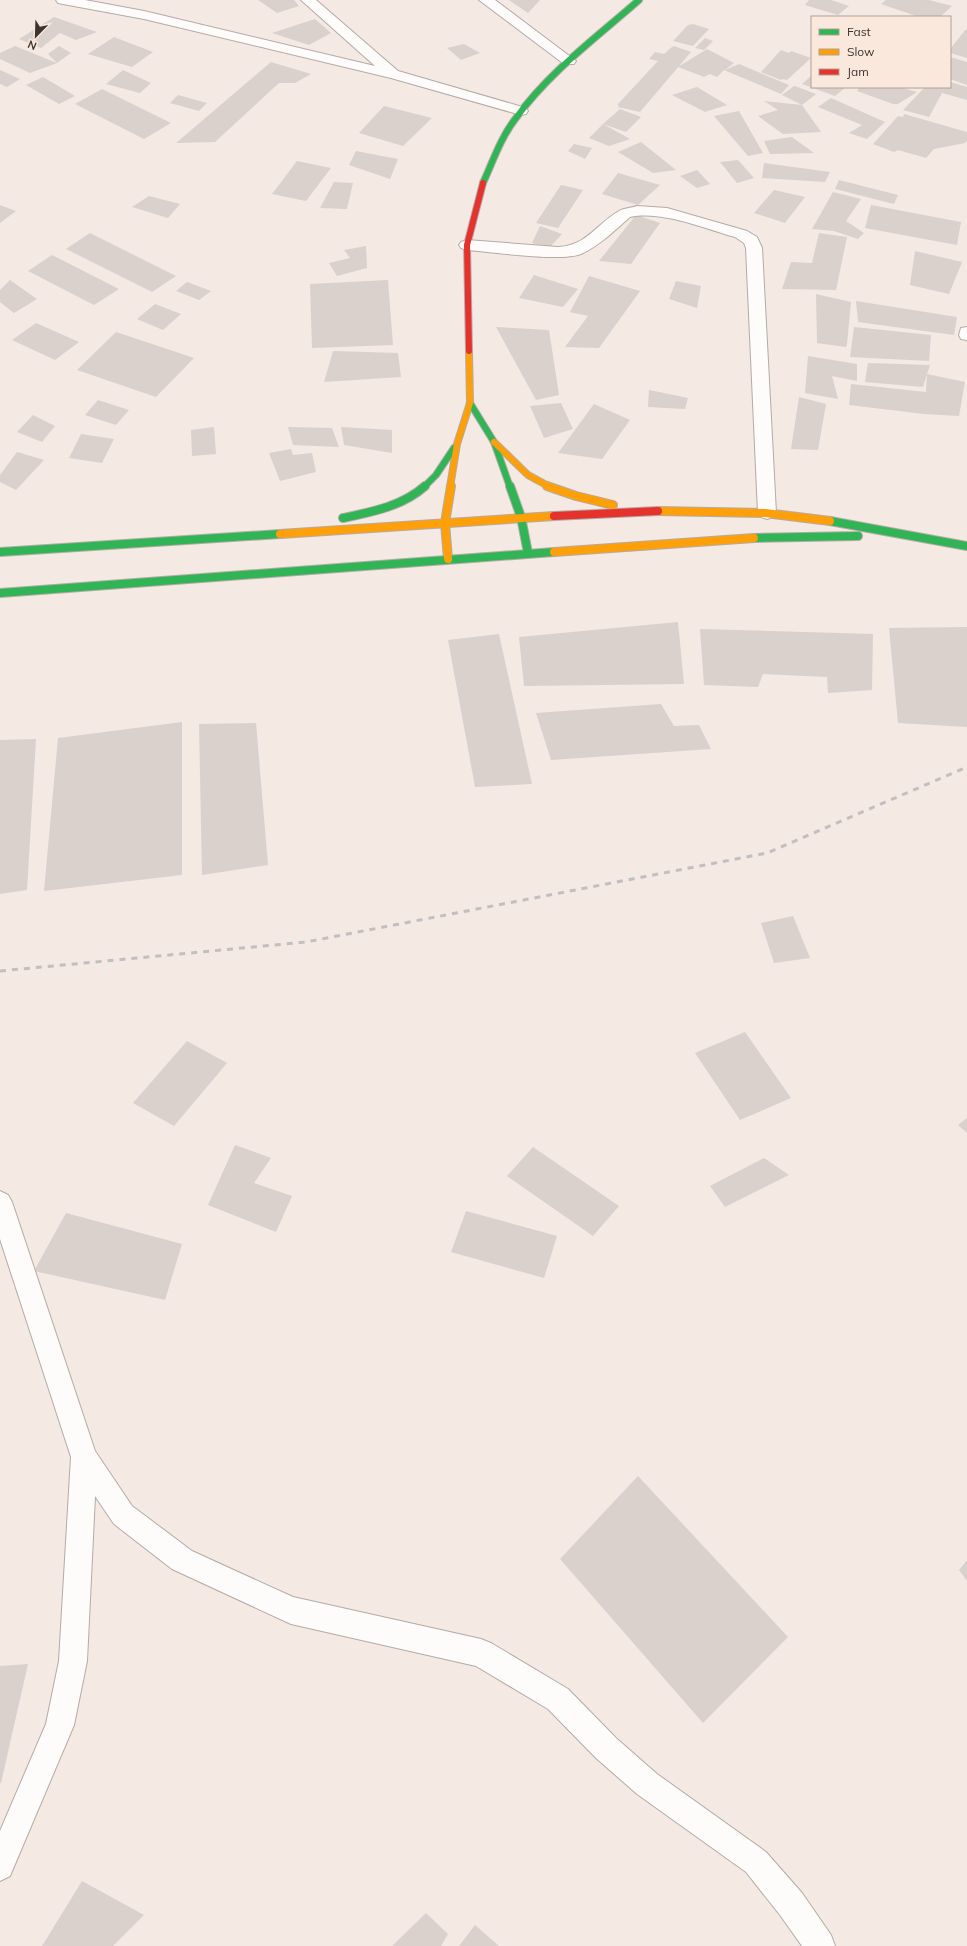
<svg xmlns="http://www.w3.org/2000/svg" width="967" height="1946" font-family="Mulish,sans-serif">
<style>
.building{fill:#dad1cc}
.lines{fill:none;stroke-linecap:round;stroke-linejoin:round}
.street-casing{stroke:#b4aba6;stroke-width:2}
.fast-far1-casing{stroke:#b4aba6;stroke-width:8}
.fast-casing{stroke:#b4aba6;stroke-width:10}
.slow-far1-casing{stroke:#b4aba6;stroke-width:8}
.slow-casing{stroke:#b4aba6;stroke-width:10}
.jam-far1-casing{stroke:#b4aba6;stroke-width:8}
.jam-casing{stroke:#b4aba6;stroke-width:10}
.street{fill:#fdfcfb;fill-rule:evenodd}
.fast-far1{stroke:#30b455;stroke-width:6}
.fast{stroke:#30b455;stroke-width:8}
.slow-far1{stroke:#ff9f0a;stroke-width:6}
.slow{stroke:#ff9f0a;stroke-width:8}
.jam-far1{stroke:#e5322d;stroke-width:6}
.jam{stroke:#e5322d;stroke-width:8}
.rail{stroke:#c2bfbe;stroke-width:3;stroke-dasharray:6 6;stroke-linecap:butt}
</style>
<rect width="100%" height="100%" fill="#f4e9e3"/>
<path class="building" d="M258,0H294L299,6L277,13Z
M509,0H540L528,13Z
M809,0H831L849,6L838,15L805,5Z
M886,0H929L952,6L940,17H919L881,4Z
M54,17L97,32L76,40L60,33L41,48L19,39Z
M315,19L331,33L309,45L272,33Z
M693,24L709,29L693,46L673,41L688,25Z
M967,28V58L950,53V49Z
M114,37L153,52L132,67L88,54Z
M705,38L713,41L704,50L695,48Z
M464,44L480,53L461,60L447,48Z
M15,46L57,63L30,73L0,59V53Z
M59,46L71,53L57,63L48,54Z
M674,46L691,52L640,112L618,107L619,105H617L658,61L649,59L655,52L664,54L672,47Z
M707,49L734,63L725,70L739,64L789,85L781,94L724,70L717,77L710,74L704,77L678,67Z
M781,50L789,53L791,51L811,58L787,80L783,79L781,80L761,72Z
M950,57L967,62V85L950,79Z
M271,62L311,74L295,83H279L215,142L176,143Z
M0,70L20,79L7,87L0,84Z
M123,70L151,83L140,93L106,84Z
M812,75V87H846L835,96L802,84Z
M43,77L75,96L59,104L26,85Z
M950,82L967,87V100L942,93L929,117L903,110L925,87H950Z
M794,86H795L816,94L802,105L782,95Z
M697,87L727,105L705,112L672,95Z
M860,87H899L917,92L898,104H893L857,91Z
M102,89L171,123L144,139L75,104Z
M178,95L207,103L199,111L170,103Z
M831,98L885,122L867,139L849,133L862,125L818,107Z
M764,101L802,105L821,132L783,134L758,116L778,110Z
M384,106L432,118L403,146L359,133Z
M620,109L641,117L626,132L603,124Z
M739,111L763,153L748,156L714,116Z
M904,114L967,132V141L965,143L934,149L926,158L898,150L894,152L873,144L898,116L903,117Z
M603,124L630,139L609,146L589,138Z
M792,137L814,153L770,154L764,141Z
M641,142L676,170L653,173L618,152Z
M574,144L592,148L585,159L568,151Z
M356,151L398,159L390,179L349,165Z
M738,160L754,178L737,183L720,162Z
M297,161L331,168L306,201L272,194Z
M764,163L830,172L825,182L762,178Z
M697,170L710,184L697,188L680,176Z
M618,173L660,185L638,205L602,194Z
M839,180L898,195L894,204L835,189Z
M334,182L353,183L347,209L320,208Z
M561,185L583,190L558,228L536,223Z
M774,190L805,197L785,223L754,213Z
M833,192L861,199L846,221L864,233L858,239L834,231L812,229Z
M149,196L180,204L168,218L132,207Z
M0,205L16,211L0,223Z
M871,205L961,222L957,245L865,228Z
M636,215L660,223L631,264L599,261Z
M540,226L562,234L549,248L532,243Z
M90,233L176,276L152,292L66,249Z
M819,233L847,237L836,290L782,289L791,262L812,263Z
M366,246L367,268L337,276L329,263L350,258L344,250Z
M915,251L962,262L949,294L910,285Z
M52,255L119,289L94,305L28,271Z
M534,275L578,289L563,307L519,298Z
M589,276L640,291L599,348L565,347L588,316L570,312Z
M10,280L37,299L14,313L0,302V290Z
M388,280L393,345L312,348L310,284Z
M676,281L701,286L697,308L669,299Z
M187,282L211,291L199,300L176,291Z
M816,294L851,302L847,344L846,347L817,343Z
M856,301L957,317L954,335L858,322Z
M155,304L181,314L163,330L137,319Z
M36,323L79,342L55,360L12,340Z
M496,327L549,330L559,395L536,400Z
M854,327L931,335L929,361L850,357Z
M116,332L194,358L156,397L77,370Z
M333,351L398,353L401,377L324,382Z
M808,356L857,364V381L832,376L838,399L805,393Z
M868,363L930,365L927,374L965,382L959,416L924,414L849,405L851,384L926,392L927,374L923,387L865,382Z
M649,390L688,398L685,409L648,407Z
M799,397L826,404L818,450L791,449Z
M98,400L129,410L116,425L85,415Z
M561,403L573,429L544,438L530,406Z
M594,404L630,420L602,459L558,453Z
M33,415L55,426L42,442L17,432Z
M214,427L216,454L192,456L191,430Z
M288,427L332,428L339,447L293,445Z
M341,427L392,430V453L344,445Z
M81,434L114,439L102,463L69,458Z
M291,449L293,455L312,453L316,472L280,481L269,453Z
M17,452L44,460L16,490L0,482V475Z
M678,622L684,684L524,686L519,637Z
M967,627V727L898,723L889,628Z
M700,629L873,634L872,690L828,693L827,677L763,674L758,687L704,685Z
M499,634L532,784L475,787L448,640Z
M661,704L674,726L699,725L711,749L551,760L536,713Z
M182,722V875L44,891L58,738Z
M256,723L268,865L202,875L199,724Z
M36,739L27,890L0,894V740Z
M793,916L810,958L774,963L761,923Z
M745,1032L791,1098L740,1120L695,1053Z
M187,1041L227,1063L174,1126L133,1103Z
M967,1118V1133L958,1125Z
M235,1145L271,1158L254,1183L292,1196L276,1232L208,1205Z
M533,1147L619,1206L593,1236L507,1176Z
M764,1158L789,1175L725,1207L710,1186Z
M466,1211L557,1236L544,1278L451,1252Z
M66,1213L182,1244L165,1300L34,1271Z
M638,1476L788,1637L703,1723L560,1559Z
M967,1560V1581L959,1570Z
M28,1664L1,1783H0V1666Z
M82,1881L144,1915L113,1946H42Z
M426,1913L448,1934L441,1946H392Z
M475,1925L499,1946H459Z"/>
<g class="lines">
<defs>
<path id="street" d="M56,0H85L144,11L375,66L301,0H316L398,71L526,108L528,111L526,114L521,115L391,78L144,19L63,4L58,3Z
M479,0H495L576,61L574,64H564Z
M637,206L667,208L747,231L757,237L762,248L776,513L773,517L767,519L761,517L758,513L746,248L744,243L735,237C706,229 661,210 630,217C615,230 599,246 581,254C561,262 492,252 467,250L461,248L459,245L461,242L467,240L558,247C588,245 595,225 619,211C624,208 631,208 637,206Z
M967,327V340L961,339L959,335L961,328Z
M0,1191L8,1195L12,1202L95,1451L132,1506L192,1551L293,1597L481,1639L491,1643L568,1689L616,1738L657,1774L766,1852L802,1893L831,1935L835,1946H802L780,1915L746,1872L637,1794L596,1758L548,1709L476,1666L291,1624L172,1569L114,1524L95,1496L87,1661L74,1725L10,1876L0,1881V1831L46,1724L59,1661L71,1457L0,1239Z"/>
<path id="fast-far1" d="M483,183C493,161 501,137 516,118C549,72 597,37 639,0
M470,403L494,442L510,487
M424,487L436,475L454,448"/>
<path id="fast" d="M510,486L521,517L528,553
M343,518C372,512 403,506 425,486
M830,521L967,546
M754,538L858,536
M0,552L280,534
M0,593L554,552"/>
<path id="slow-far1" d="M494,442L528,475L550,487
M450,487L457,444L470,403L469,351"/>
<path id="slow" d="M547,486L576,496L613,505
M658,511L765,513L830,521
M280,534L554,516
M554,552L754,538
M448,559L445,523L451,486"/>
<path id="jam-far1" d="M469,351L467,245L483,183"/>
<path id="jam" d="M554,516L658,511"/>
</defs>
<use href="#street" class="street-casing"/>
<use href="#fast-far1" class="fast-far1-casing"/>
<use href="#fast" class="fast-casing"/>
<use href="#slow-far1" class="slow-far1-casing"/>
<use href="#slow" class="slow-casing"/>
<use href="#jam-far1" class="jam-far1-casing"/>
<use href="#jam" class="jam-casing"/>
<use href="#street" class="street"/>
<use href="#fast-far1" class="fast-far1"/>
<use href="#fast" class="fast"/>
<use href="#slow-far1" class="slow-far1"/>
<use href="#slow" class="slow"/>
<use href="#jam-far1" class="jam-far1"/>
<use href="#jam" class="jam"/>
<path class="rail" d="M0,971L306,942L767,853L967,767"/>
</g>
<rect x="811" y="16" width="140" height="72" fill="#fbe8dc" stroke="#aea097"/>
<rect x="819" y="29" width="20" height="6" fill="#30b455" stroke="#aea097"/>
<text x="847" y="36" font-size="12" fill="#3b342f">Fast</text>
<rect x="819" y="49" width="20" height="6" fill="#ff9f0a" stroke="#aea097"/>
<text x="847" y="56" font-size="12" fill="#3b342f">Slow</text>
<rect x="819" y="69" width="20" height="6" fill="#e5322d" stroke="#aea097"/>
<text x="847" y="76" font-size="12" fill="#3b342f">Jam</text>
<g transform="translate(36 36) rotate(203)" stroke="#fbe8dc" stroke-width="3" paint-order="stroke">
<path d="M0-3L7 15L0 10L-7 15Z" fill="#3b342f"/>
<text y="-6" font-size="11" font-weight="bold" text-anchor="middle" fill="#3b342f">N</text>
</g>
</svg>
